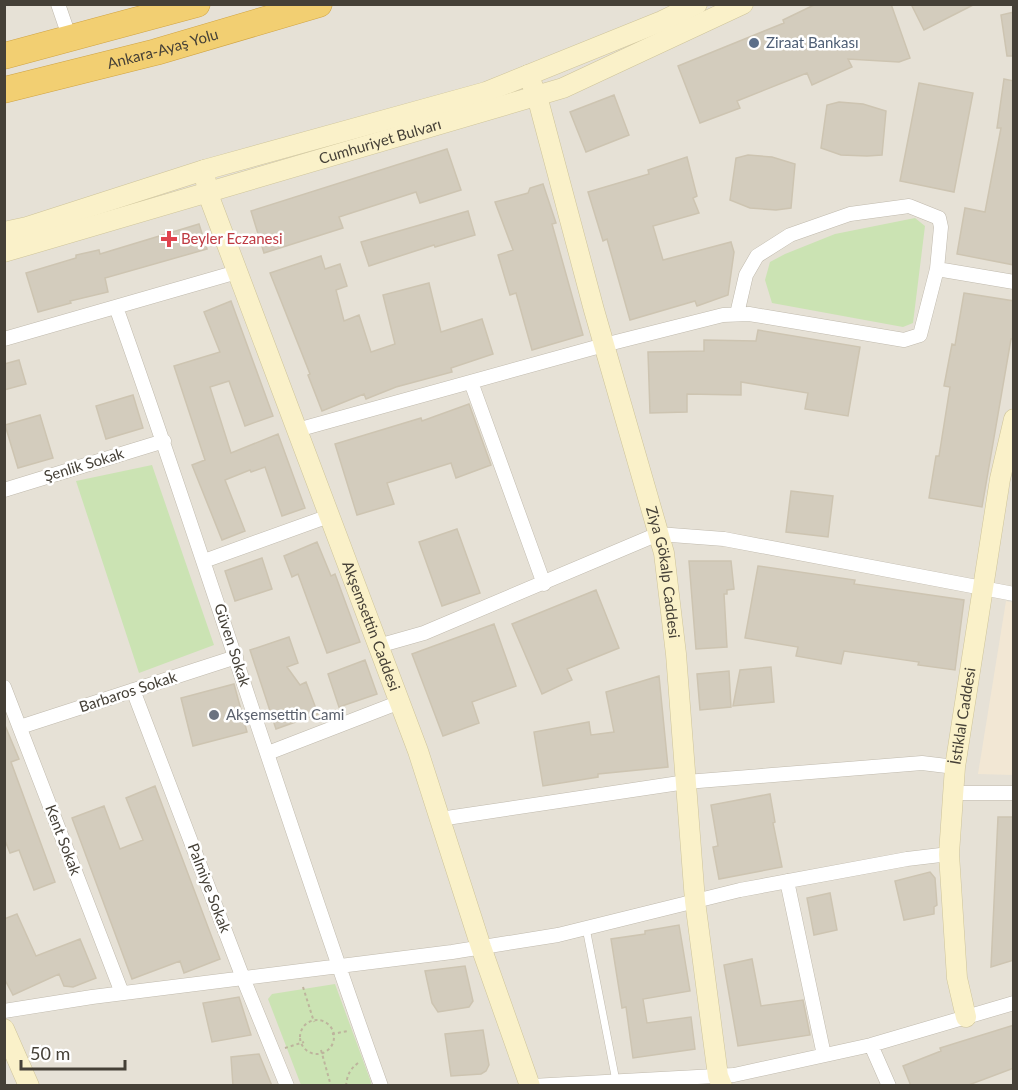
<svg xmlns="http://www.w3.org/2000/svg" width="1018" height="1090" font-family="Lato,sans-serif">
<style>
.residential{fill:#e6e1d6}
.commercial{fill:#f2e7d4}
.green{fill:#cbe3b3}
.building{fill:#d3ccbd;stroke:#cdc4b1;stroke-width:1.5}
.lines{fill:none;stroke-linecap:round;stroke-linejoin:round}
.lane-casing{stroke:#c0baad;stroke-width:8}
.street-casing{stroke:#c0baad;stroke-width:15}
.secondary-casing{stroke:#cec49a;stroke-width:21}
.highway-casing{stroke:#d0a443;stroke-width:27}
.path{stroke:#bdb49d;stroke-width:2;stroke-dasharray:3 3;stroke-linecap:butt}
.lane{stroke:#fff;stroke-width:7}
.street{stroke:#fff;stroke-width:14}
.secondary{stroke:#faf1c9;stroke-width:20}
.highway{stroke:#f2cf72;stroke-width:26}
.service-dot{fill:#5c6f8a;stroke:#fff;stroke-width:2}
.health-dot{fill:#e0444e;stroke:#fff;stroke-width:2}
.worship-dot{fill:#6b7280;stroke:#fff;stroke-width:2}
.labels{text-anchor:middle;stroke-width:5;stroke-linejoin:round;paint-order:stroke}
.service-label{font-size:15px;fill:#4e5e75;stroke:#fff;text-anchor:start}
.street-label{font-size:15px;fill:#454037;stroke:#fff}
.health-label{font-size:15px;fill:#be3a42;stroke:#fff;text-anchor:start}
.worship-label{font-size:15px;fill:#5b616d;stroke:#fff;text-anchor:start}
</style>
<rect width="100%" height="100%" fill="#f2efe7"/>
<path class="residential" d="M5,5H1013V1085H5Z"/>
<path class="commercial" d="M1006,601L1014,603L1013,775L978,774Z"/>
<path class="green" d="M915,218L925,226L913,323L903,327L772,303L765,280L770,262L785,254L835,234Z
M152,465L214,645L139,673L76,481Z
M335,984L371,1082V1085H301L268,999L272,994Z"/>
<path class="building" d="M816,4H891L910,58L899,62L848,59L852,67L812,85L807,73L737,101L740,108L700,123L678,66L784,23L783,20Z
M911,4H975L924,30Z
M1014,12V56H1007L1001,15Z
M1004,79L1014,81V265L957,254L965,208L985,212L1001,128H997Z
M919,83L973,93L954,192L900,181Z
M614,95L629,135L586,152L570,112Z
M839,102L863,104L886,111L882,155L867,156L841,155L821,148L827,105Z
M447,149L461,190L420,203L416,192L339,217L343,228L264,253L251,211Z
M748,155L772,157L795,164L791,208L776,210L750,208L730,200L736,158Z
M687,157L697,196L693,198L699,213L653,226L663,260L731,242L734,252L728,295L697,306L695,301L630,320L607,239L603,241L588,192L649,174L648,170Z
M543,184L556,223L552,224L583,335L532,350L516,293L510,295L498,255L513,250L495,202L528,193L530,188Z
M468,211L475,235L435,247L434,245L369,266L361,242Z
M199,224L207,249L105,278L108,292L70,301L71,303L38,312L26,273L76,258V255L99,250L100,254Z
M321,256L325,269L340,264L347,286L336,290L344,321L359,315L371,352L395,344L383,295L429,283L441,332L482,319L493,354L451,368L452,372L396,387L366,399L364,394L322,411L308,375L310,374L270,273Z
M964,293L1014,301V339H1011L982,507L929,498L936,456H939L950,387L944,386L952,344L955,345Z
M231,301L273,416L245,426L229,381L210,387L231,453L278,434L305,508L282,516L265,467L251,472L250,470L225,480L245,531L222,540L192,465L205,460L174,366L220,352L204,312Z
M758,330L860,347L848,416L805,409L808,393L741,382V395L687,394V412L650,413L648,352L704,351V340L756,341Z
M19,360L26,384L4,390V364Z
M133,395L143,428L106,439L96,406Z
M469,404L491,465L456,478L451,463L387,483L394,504L357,515L335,444L421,418L422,421Z
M40,415L53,458L18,468L5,425Z
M791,491L833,496L828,537L786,532Z
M457,529L480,593L442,606L419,542Z
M317,542L331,576L335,574L360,642L327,653L298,574L292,577L284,556Z
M262,558L272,589L235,601L225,571Z
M689,561H731L734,589L727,590V594H724L727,647L696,649Z
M758,566L855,580L854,584L964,600L955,670L918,665L919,662L844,651L841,664L796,656L798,647L745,638Z
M596,590L619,648L567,669L572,680L542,694L512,624Z
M494,624L516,686L472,702L479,723L443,736L412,654Z
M289,637L298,663L287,667L300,685L306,682L318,714L276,729L250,650Z
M365,660L377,694L339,707L328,674Z
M771,667L774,702L733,706L740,670Z
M729,671L731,707L700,710L697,674Z
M659,676L668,767L598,774V777L543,786L534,732L589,722L591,735L614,732L606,692Z
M234,684L247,732L193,746L181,698Z
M4,723L19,759L11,762L55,882L34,890L19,850L10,853L4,838Z
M155,786L220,959L184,973L180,961L132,979L72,818L104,806L120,849L143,840L126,798Z
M770,794L775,822L773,823L782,867L719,879L713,847L718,846L711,805Z
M998,817H1014V960L991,967Z
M930,872L935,878L937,905L934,907V914L904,920L895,881Z
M830,893L837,930L814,935L807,898Z
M17,914L36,956L80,939L96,978L73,987L64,986L59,974L13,995L4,978V919Z
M679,925L690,991L643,999L647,1023L691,1017L695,1049L633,1058L626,1007L622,1008L611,939L645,934V931Z
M752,959L761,1006L803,1000L810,1035L738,1046L724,965Z
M465,966L473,1001L469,1007L438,1012L432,1003L425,971Z
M239,997L251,1035L212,1042L203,1003Z
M1014,1025V1068L966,1086H911L903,1066L941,1051L940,1048Z
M483,1030L489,1065L486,1071L481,1074L451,1076L445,1034Z
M259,1054L272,1086H233L231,1057Z"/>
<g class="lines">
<defs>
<path id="lane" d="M586,928L616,1081"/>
<path id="street" d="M58,4L70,39
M116,307C208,565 288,828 381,1086
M737,314L746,275L757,256L790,235L850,214L909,206L939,218L941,227L937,269L1014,282
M4,339L237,272
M471,382L544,584
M297,430L604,345L723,315L749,314L904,340L920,335L937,269
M4,490L164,441
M204,561L329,516
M378,646L424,633L658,534L724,539L1014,594
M4,687L122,993
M133,690L243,978L287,1086
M20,727L236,657
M268,753L400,702
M953,793H1014
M440,819L686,782L922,763L955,767
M787,881L824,1055
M4,1011L92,997L452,952L558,935L740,890L907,859L949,854
M871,1045L889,1086
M532,1086L734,1075L871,1045L1014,1003"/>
<g id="secondary">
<path id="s1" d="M528,75L537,96L594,310L664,553L676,654L695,901L718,1076L722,1086"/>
<path id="s2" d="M204,170L208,194L418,751L481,947L530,1086"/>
<path d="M4,232L27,227L204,170L486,92L662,21L697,4"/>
<path id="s3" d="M4,252L563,88L743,4"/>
<path id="s4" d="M966,1017L957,978L949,854L955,767L1000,479L1014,419"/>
<path d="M4,1029L29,1086"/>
</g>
<g id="highway">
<path d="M4,56L197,4"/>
<path id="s5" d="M4,90L156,52L319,4"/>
</g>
</defs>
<use href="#lane" class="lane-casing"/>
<use href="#street" class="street-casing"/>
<use href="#secondary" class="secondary-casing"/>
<use href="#highway" class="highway-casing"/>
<path class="path" d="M303,987L314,1022
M300 1037a17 17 0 1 1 34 0a17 17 0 1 1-34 0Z
M332,1034L348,1031
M285,1048L304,1042
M321,1050L331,1086
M346,1086C347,1075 350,1069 358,1063"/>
<use href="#lane" class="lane"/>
<use href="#street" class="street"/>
<use href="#secondary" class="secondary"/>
<use href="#highway" class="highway"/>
</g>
<circle class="service-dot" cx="754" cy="43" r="6"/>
<path class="health-dot" d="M166 230h6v6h6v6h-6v6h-6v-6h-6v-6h6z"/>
<circle class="worship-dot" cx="214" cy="715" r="6"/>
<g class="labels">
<g class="service-label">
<text x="766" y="48">Ziraat Bankası</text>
</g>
<g class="street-label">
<text dy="5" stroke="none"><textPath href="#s5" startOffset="164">Ankara-Ayaş Yolu</textPath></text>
<text dy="5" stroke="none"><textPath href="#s3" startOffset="392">Cumhuriyet Bulvarı</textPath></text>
<text transform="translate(84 465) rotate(-17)" y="5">Şenlik Sokak</text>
<text dy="5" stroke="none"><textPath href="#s1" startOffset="516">Ziya Gökalp Caddesi</textPath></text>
<text dy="5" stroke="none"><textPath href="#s2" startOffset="486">Akşemsettin Caddesi</textPath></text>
<text transform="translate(232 645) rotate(72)" y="5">Güven Sokak</text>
<text transform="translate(128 692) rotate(-18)" y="5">Barbaros Sokak</text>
<text dy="5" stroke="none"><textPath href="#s4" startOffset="303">İstiklal Caddesi</textPath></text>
<text transform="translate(63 840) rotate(69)" y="5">Kent Sokak</text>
<text transform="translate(209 888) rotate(69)" y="5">Palmiye Sokak</text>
</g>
<g class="health-label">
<text x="181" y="244">Beyler Eczanesi</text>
</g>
<g class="worship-label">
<text x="226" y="720">Akşemsettin Cami</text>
</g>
</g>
<rect width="1018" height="1090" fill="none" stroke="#454037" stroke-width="12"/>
<path d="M21 1060v9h104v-9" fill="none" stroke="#454037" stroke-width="3"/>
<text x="30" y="1060" font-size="18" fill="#454037" stroke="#ffffff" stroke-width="4.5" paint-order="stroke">50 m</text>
</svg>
